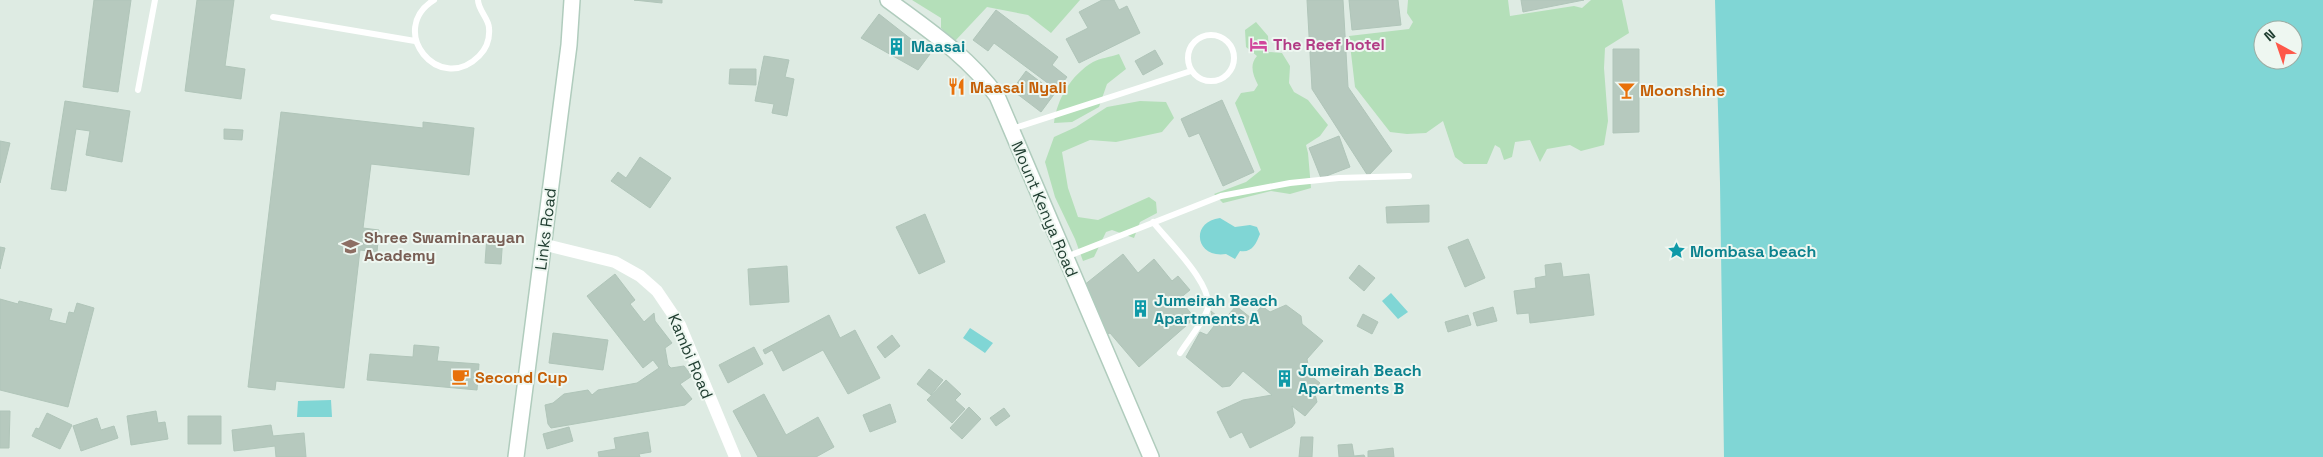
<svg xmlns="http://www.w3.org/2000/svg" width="2323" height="457" font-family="'Space Grotesk',sans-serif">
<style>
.green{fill:#b4dfb9}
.water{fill:#80d6d5;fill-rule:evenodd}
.building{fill:#b6c9be;stroke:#b0c5b9}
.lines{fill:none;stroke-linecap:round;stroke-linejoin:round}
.secondary-casing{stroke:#b0ccbd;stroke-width:18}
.lane{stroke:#fff;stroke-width:6}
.street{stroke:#fff;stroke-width:12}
.secondary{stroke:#fff;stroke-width:15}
.labels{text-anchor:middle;stroke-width:4;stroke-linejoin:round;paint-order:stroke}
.hotel-label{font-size:16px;font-weight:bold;fill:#b23c85;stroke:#eef7f1;text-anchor:start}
.culture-label{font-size:16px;font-weight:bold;fill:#0d838f;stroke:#eef7f1;text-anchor:start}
.food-label{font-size:16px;font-weight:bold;fill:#c56008;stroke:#eef7f1;text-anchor:start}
.street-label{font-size:16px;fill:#1e3c2f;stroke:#eef7f1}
.education-label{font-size:16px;font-weight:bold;fill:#785e54;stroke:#eef7f1;text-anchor:start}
</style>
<rect width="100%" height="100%" fill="#deebe3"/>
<path class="green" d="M912,0H1080L1051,33L1028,15L987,7L955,41L941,28V18Z
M1408,0H1508L1510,16L1574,6L1582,8L1591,0H1622L1629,33L1605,48L1604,68L1608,121L1604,145L1581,151L1570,145L1547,149L1540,162L1530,140L1515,142L1512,157L1504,160L1500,148L1495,145L1487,164H1464L1455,157L1443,121L1426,133L1407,134L1390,132L1355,87L1349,36L1409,29L1413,22L1407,13Z
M1256,22L1268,36L1269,52L1282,53L1290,66L1289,83L1294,92L1308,100L1328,125L1320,136L1306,145L1308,153L1311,188L1290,194L1271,191L1223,203L1214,194L1246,182L1261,170L1235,103L1241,93L1254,91L1258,85C1253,75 1249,65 1257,56L1246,47L1245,30Z
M1119,54L1126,69L1107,84L1099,107L1072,122L1054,123C1057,99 1071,75 1093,62C1100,58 1111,57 1119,54Z
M1140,101L1166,102L1174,118L1162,132L1116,142L1090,140L1062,152L1068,188L1078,217L1098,220L1149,197L1156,202L1157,213L1140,222L1134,238L1112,230L1106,232L1094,257L1083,261L1075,239L1055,197L1045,162L1054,137L1076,127L1107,107Z"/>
<path class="water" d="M1715,0H2323V457H1724L1720,183ZM2263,30H2293V60H2263Z
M1220,218L1235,227L1250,225L1257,227L1260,234C1256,244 1252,253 1240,251L1235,259L1226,254C1196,259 1189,222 1220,218Z
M1391,293L1408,312L1398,319L1382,301Z
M970,328L993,343L985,353L963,338Z
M331,400L332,417H297L298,401Z"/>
<path class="building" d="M94,0H131L118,92L83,87Z
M197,0H234L225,66L245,69L241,99L185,91Z
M634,0H662V3Z
M1102,0H1114L1119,10L1127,6L1140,33L1079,63L1066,39L1088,28L1079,12Z
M1307,0H1343L1348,87L1392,151L1368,176L1312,89Z
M1349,0H1398L1401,25L1352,30Z
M1521,0H1584L1523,12Z
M996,10L1058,57L1052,65L1067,77L1057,90L994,43L988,51L973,40Z
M879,14L930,54L918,70L861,38Z
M1613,49H1639V132L1613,133Z
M1155,50L1163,64L1143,75L1135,61Z
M764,56L789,60L785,77L794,79L787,116L772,113L774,104L755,101Z
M730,69H756V85L729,84Z
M1026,71L1055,93L1041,112L1012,90Z
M1222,100L1254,172L1223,186L1199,133L1189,137L1181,119Z
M65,101L130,111L122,162L86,155L90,131L76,129L66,191L51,189Z
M281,112L423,128V122L474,128L469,175L371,164L363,228L379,230L377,252L360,250L344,388L276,381L275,390L248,387Z
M224,129L243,130L242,140L224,139Z
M1339,136L1350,167L1321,178L1309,148Z
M0,141L10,143L0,183Z
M640,157L671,178L650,208L611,181L618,172L626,178Z
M1429,205V222L1387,223L1386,207Z
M925,214L945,262L919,274L896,227Z
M487,235L503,236L501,264L485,263Z
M1468,239L1485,278L1465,287L1448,247Z
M0,247L5,248L0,269Z
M1123,254L1138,273L1154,259L1172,281L1178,276L1190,290L1179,299L1195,318L1139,367L1110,333L1105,335L1083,286Z
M1561,263L1563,277L1589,274L1594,315L1530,323L1529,313L1517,314L1514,291L1536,288L1535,278L1546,276L1545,265Z
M1359,265L1375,278L1364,291L1349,278Z
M787,266L789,302L750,305L748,269Z
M615,274L635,300L630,304L644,322L654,313L655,321L672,343L665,348L668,365L671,368L684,366L692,376L680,384L692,399L685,405L551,428L548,424L545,405L553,403L564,394L588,390L592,395L598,390L637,383L659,368L653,360L643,368L587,296Z
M0,299L18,304L19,301L52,309L49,320L66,324L69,312L74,313L77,303L94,308L68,407L0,390Z
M1286,305L1301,316L1302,324L1323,341L1307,359L1310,375L1320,383L1314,390L1317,402L1305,416L1292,406L1295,423L1292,427L1250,448L1242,432L1230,438L1217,412L1243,400L1272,395L1243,371L1230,386L1222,387L1186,357L1200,332L1207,335L1214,326L1211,311L1223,321L1236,306L1251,318L1262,306L1270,312Z
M1493,307L1497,321L1477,326L1473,313Z
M1363,314L1378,322L1372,334L1357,326Z
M829,315L840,338L855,330L880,378L848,394L823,350L783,371L772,350L765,354L763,350Z
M1468,315L1471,325L1448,332L1445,322Z
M553,333L608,340L603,370L549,363Z
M892,335L900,346L885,358L877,347Z
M414,345L439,347L437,361L479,364L477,390L367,380L370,354L413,357Z
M754,347L763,364L728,383L719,365Z
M929,369L943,380L931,395L917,384Z
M946,380L961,394L955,400L965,409L952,423L927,400Z
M764,394L786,435L818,417L834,447L816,457H758L733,411Z
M890,404L896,422L870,432L863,415Z
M969,407L981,419L962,439L950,428Z
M1004,408L1010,416L996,426L990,418Z
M0,411H10L9,448H0Z
M156,411L158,423L165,422L168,439L131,445L127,416Z
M47,413L72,425L60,449L32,436L36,428L39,429Z
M188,416H221V444H188Z
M97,418L101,430L114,426L118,438L81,451L73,426Z
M271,425L273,436L304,433L306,457H276L275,446L234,451L232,430Z
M569,427L573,441L547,449L543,434Z
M648,432L651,452L639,454L640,457H599L598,452L616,449L614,438Z
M1301,437H1313L1312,457H1299Z
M1352,444L1354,456L1364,455L1365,457H1339L1338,445Z
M1393,448L1394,457H1368V451Z"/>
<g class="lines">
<defs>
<path id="secondary" d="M888,0C927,29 968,56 997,96L1151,457
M516,457L569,45L572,0"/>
</defs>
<use href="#secondary" class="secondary-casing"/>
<path class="lane" d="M434,0C386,30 439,96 479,56C486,49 490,39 489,28C489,19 478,10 478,0
M273,17L415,41
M1188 58a23 23 0 1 1 46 0a23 23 0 1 1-46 0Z
M138,90L155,0
M1012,129L1191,71
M1153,222C1167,240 1217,288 1207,311C1201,325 1189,339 1180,353
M1066,257L1221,196L1290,183L1339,178L1409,176"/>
<path class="street" d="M542,244L615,262L640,276L657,291L680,325L735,457"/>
<use href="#secondary" class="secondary"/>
</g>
<defs>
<symbol id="hotel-bare" viewBox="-9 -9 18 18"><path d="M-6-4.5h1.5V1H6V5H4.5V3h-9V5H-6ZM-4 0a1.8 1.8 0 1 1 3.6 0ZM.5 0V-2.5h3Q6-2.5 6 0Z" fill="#d1479c" stroke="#eef7f1" stroke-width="2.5" paint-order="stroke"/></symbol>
<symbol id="building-bare" viewBox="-9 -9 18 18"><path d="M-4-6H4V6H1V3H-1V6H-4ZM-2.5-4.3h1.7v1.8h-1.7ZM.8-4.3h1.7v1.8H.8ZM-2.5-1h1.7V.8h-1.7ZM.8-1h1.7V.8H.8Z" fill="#0f9aa8" stroke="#eef7f1" stroke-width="2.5" paint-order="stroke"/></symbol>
<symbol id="restaurant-bare" viewBox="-9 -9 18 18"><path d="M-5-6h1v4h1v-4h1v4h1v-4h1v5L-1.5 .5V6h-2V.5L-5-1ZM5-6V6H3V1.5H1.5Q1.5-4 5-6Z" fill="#e8710a" stroke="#eef7f1" stroke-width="2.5" paint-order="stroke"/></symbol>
<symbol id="bar-bare" viewBox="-9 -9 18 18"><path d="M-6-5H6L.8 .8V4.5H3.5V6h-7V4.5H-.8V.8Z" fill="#e8710a" stroke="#eef7f1" stroke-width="2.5" paint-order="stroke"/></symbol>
<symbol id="school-bare" viewBox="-9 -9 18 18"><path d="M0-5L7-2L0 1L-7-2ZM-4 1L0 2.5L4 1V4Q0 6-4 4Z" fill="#8d6e63" stroke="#eef7f1" stroke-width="2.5" paint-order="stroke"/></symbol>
<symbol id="sight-bare" viewBox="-9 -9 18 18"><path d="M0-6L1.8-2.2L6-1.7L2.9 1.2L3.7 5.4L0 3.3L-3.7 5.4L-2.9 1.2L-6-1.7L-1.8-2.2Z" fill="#0f9aa8" stroke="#eef7f1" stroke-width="2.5" paint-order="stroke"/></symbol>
<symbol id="cafe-bare" viewBox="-9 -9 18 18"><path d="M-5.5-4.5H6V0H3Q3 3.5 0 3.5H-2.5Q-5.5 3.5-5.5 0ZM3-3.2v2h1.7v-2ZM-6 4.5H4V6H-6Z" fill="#e8710a" stroke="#eef7f1" stroke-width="2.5" paint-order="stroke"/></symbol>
</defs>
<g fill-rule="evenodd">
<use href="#hotel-bare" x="1246" y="32" width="25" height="25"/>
<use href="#building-bare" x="884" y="34" width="25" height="25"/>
<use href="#restaurant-bare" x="944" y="74" width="25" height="25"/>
<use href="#bar-bare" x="1614" y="78" width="25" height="25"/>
<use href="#school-bare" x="338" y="234" width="25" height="25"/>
<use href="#sight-bare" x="1664" y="238" width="25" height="25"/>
<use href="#building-bare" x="1128" y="296" width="25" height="25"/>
<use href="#cafe-bare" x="448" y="364" width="25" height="25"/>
<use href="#building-bare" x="1272" y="366" width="25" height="25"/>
</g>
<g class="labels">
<g class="hotel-label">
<text x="1273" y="50">The Reef hotel</text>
</g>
<g class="culture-label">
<text x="911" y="52">Maasai</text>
<text x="1690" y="257">Mombasa beach</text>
<text x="1154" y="306">Jumeirah Beach<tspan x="1154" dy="18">Apartments A</tspan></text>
<text x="1298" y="376">Jumeirah Beach<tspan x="1298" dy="18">Apartments B</tspan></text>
</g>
<g class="food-label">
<text x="970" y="93">Maasai Nyali</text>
<text x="1640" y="96">Moonshine</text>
<text x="475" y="383">Second Cup</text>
</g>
<g class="street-label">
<text transform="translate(1045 209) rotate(67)" y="6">Mount Kenya Road</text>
<text transform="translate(545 229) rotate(-83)" y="6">Links Road</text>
<text transform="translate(691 356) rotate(67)" y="6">Kambi Road</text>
</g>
<g class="education-label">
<text x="364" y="243">Shree Swaminarayan<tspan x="364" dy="18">Academy</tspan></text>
</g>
</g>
<g transform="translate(2278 45) rotate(320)"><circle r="24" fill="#eef7f1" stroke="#9baca3"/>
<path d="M0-4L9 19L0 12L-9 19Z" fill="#fe5849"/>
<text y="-8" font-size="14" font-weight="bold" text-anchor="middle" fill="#1e3c2f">N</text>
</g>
</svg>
